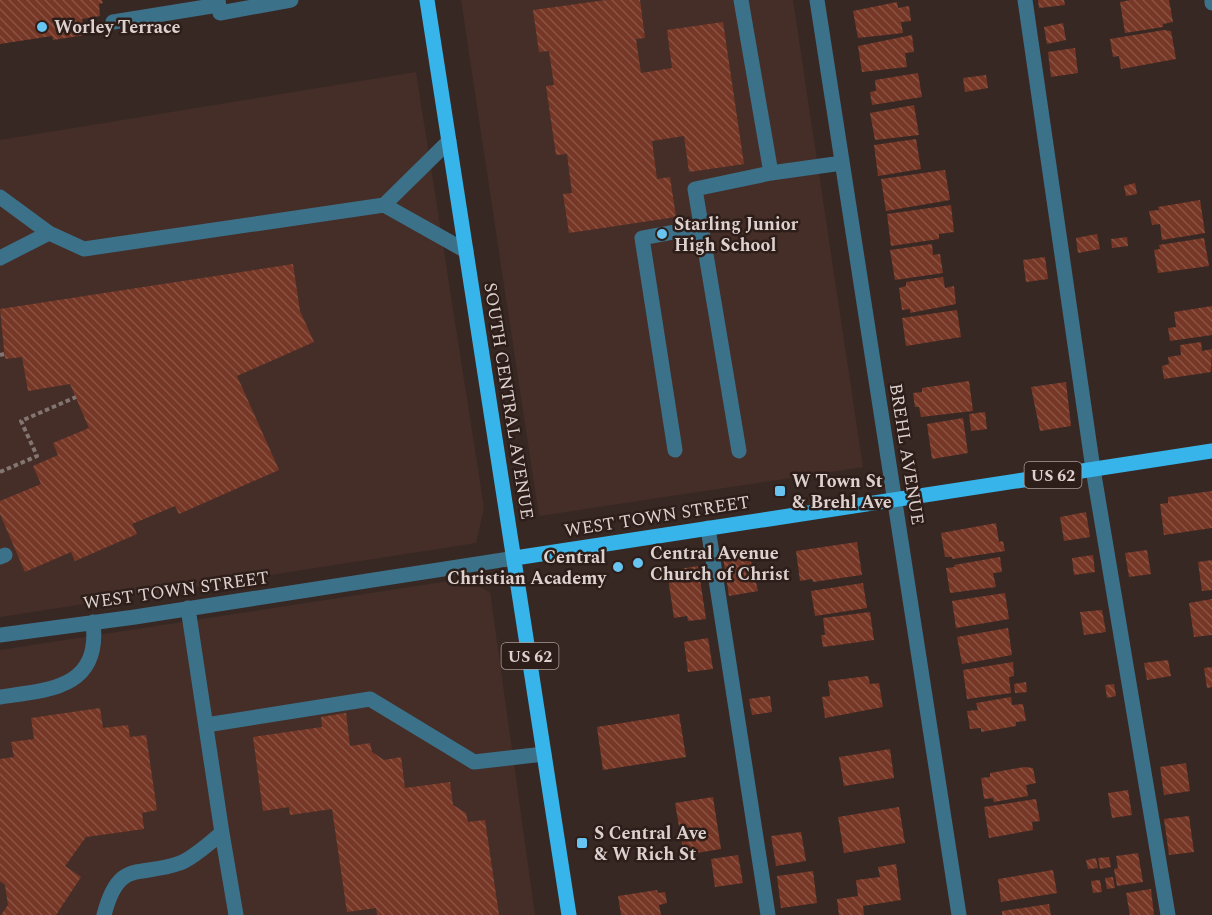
<svg xmlns="http://www.w3.org/2000/svg" width="1212" height="915" font-family="Spectral,serif">
<style>
.built{fill:#452e28}
.building{fill:url(#building-back-hatch)}
.lines{fill:none;stroke-linecap:round;stroke-linejoin:round}
.path{stroke:#837672;stroke-width:4;stroke-dasharray:4.5 3;stroke-linecap:butt}
.minor{stroke:#3c718a;stroke-width:15}
.major{stroke:#37b4e9;stroke-width:15}
.poi-dot{fill:#68c4f0;stroke:#2e1e1a;stroke-width:2}
.labels{text-anchor:middle;stroke-width:5;stroke-linejoin:round;paint-order:stroke}
.shield{fill:#2e1e1a;stroke:#a89b98;stroke-width:1.5}
.shield-label{font-size:16px;font-weight:bold;fill:#dcd1ce}
.poi-label{font-size:18px;font-weight:bold;fill:#dcd1ce;stroke:#2e1e1a;text-anchor:start}
.street-label{font-size:18px;fill:#dcd1ce;stroke:#2e1e1a}
</style>
<defs>
<pattern id="building-back-hatch" width="6" height="6" patternUnits="userSpaceOnUse" patternTransform="scale(1.5)"><rect width="6" height="6" fill="#763726"/><path d="M-1 5l2 2M0 0l6 6M5-1l2 2" fill="none" stroke="#895344"/></pattern>
</defs>
<rect width="100%" height="100%" fill="#382824"/>
<path class="built" d="M461,0H793L863,467L539,516Z
M416,72L484,508L476,543L0,617V140Z
M462,579L490,592L535,915H0V650Z"/>
<path class="building" d="M0,0H102L103,3L99,4L100,16L82,19L85,35L53,40L52,36L0,44Z
M606,0H640L645,38L636,39L641,73L672,68L667,30L723,22L744,164L689,172L684,136L652,141L657,179L670,177L676,217L569,233L563,194L572,193L567,154L556,155L546,86L554,85L549,51L539,52L533,10Z
M1038,0H1064L1065,5L1039,8Z
M1130,0H1169L1173,22L1163,24V27L1125,33L1120,2Z
M897,2L898,8L909,6L911,21L901,22L903,33L858,38L853,11Z
M1063,23L1066,40L1047,44L1044,27Z
M1164,30L1171,31L1176,59L1121,69L1119,56L1113,57L1110,39Z
M912,35L914,52L905,53L907,67L862,72L858,46Z
M1075,48L1078,73L1051,77L1048,52Z
M918,73L922,97L872,105L870,92L876,91L875,80Z
M986,75L988,88L965,92L963,78Z
M914,105L919,135L875,140L870,113Z
M916,139L921,169L878,176L874,145Z
M945,170L950,200L886,211L881,179Z
M1135,183L1137,194L1126,196L1124,186Z
M1200,200L1205,233L1162,240L1160,224L1152,225L1149,211L1159,210L1158,207Z
M951,205L954,232L939,234V239L891,246L887,214Z
M1097,234L1100,249L1078,253L1076,238Z
M1127,237L1128,246L1112,248L1111,239Z
M1204,238L1209,266L1158,273L1154,250L1160,249L1159,245Z
M932,244L933,255L940,254L943,273L895,280L890,250Z
M1045,257L1048,279L1026,282L1023,260Z
M293,264L300,311L314,342L237,376L279,470L179,514L175,506L132,524L137,534L75,561L71,552L25,572L0,514V501L41,484L33,466L58,455L53,443L89,428L70,384L28,391L22,357L5,359L0,309Z
M943,277L945,288L954,286L956,304L910,313V309L902,310L899,288L906,286V282Z
M1212,306V335L1170,341L1168,328L1176,327L1174,312Z
M957,310L961,337L906,346L902,318Z
M1201,342L1202,351L1212,349L1211,372L1164,379L1162,366L1169,364L1168,357L1181,355L1180,345Z
M969,381L973,411L921,417L919,407H915L913,393L922,392V388Z
M1066,382L1071,426L1040,431L1031,387Z
M985,412L987,429L971,431L969,414Z
M963,418L968,453L932,459L927,424Z
M1212,491V528L1164,535L1160,504L1168,503V497Z
M1086,512L1090,537L1064,541L1060,517Z
M996,523L999,542L1003,541L1005,551L952,559V557H945L941,533Z
M857,542L862,575L813,582L812,579L800,581L796,551Z
M1147,550L1151,574L1129,577L1125,553Z
M749,553L758,591L729,596L723,557Z
M1093,555L1095,572L1074,575L1072,558Z
M1000,557L1002,572L993,573L996,587L950,593L946,568L955,567L954,565Z
M1212,560V590L1202,591L1198,562Z
M698,566L706,619L688,621L687,616L674,618L667,571Z
M863,583L867,608L815,616L811,591Z
M1005,593L1009,619L956,628L952,601Z
M1212,599V635L1194,637L1189,603Z
M1102,610L1106,632L1084,635L1080,612Z
M870,612L874,640L823,647L821,635H825L823,618Z
M1008,628L1012,655L962,664L957,637Z
M708,638L713,669L688,672L684,642Z
M1168,660L1171,676L1147,680L1144,663Z
M1013,662L1014,676L1009,677L1011,693L967,699L963,670Z
M1212,667V687L1207,688L1204,668Z
M868,676L870,684L879,683L883,707L825,718L822,697L830,696L828,681Z
M1026,682L1027,692L1015,693L1014,684Z
M1114,684L1116,696L1107,698L1105,685Z
M770,696L772,712L752,715L749,699Z
M1011,697L1012,705L1023,704L1026,721L1016,722V726L981,732V728L970,729L967,711L978,710L976,703Z
M100,708L103,728L128,725L130,737L146,735L157,810L142,813L144,829L86,837L65,866L81,877L56,915H1L8,905L5,885L0,881V759L14,757L11,742L34,739L31,718Z
M346,713L350,746L370,743L372,752L384,760L401,757L405,788L450,782L453,805L466,813L468,822L485,820L499,915H377L376,908L347,912L332,809L290,815L289,807L263,811L253,737L322,727L321,717Z
M679,714L686,757L603,770L597,727Z
M890,749L894,778L844,786L839,757Z
M1186,763L1190,791L1164,795L1160,767Z
M1024,767L1033,768L1036,783L1026,785L1028,796L994,802L993,798L984,799L981,778L990,777V773Z
M1128,790L1132,815L1112,818L1108,793Z
M713,797L721,849L684,855L675,803Z
M1036,799L1040,821L1032,822L1033,830L989,838L984,807Z
M899,807L905,843L844,853L838,817Z
M1189,816L1194,852L1169,855L1164,819Z
M801,832L806,861L776,866L771,836Z
M1138,853L1143,882L1117,886L1114,869L1118,868L1116,856Z
M738,855L743,883L715,887L711,859Z
M1109,857L1111,867L1100,869L1098,858Z
M1096,858L1098,868L1088,869L1086,860Z
M896,864L901,900L863,906L864,915H839L837,899L858,896L856,880L880,877L878,867Z
M1053,870L1057,893L1001,902L998,879Z
M813,871L817,903L781,908L777,876Z
M1113,877L1115,888L1107,889L1105,878Z
M1100,880L1102,892L1093,893L1091,881Z
M1151,889L1154,915H1130L1126,893Z
M657,890L658,893L665,892L667,903L659,905L661,915H621L618,896Z
M1049,904L1051,915H1002V911Z"/>
<g class="lines">
<path class="path" d="M0,355L4,354
M0,472L37,456L21,421L76,397"/>
<path class="minor" d="M218,0L220,13L291,0
M741,0L771,173L842,163
M817,0L959,915
M1025,0L1093,469L1168,915
M1212,0V3
M113,22L218,5
M0,197L49,233L84,249L384,205L449,141
M384,205L466,251
M0,258L49,233
M675,450L642,238L701,227
M739,451L695,189L771,173
M708,528L768,915
M0,557L5,555
M0,635L135,617L515,558
M0,697C50,690 101,688 93,622
M206,725L370,699L474,762L544,754
M222,833L236,915
M104,915C119,858 138,878 180,863C195,857 210,842 222,833L188,608"/>
<path class="major" d="M427,0L569,915
M515,558L1212,451"/>
</g>
<g class="poi-dot">
<circle cx="42" cy="27" r="6"/>
<circle cx="662" cy="234" r="6"/>
<rect x="774" y="485" width="12" height="12" rx="3"/>
<circle cx="638" cy="563" r="6"/>
<circle cx="618" cy="567" r="6"/>
<rect x="576" y="837" width="12" height="12" rx="3"/>
</g>
<g class="labels">
<g class="shield">
<rect x="1024.5" y="462" width="57" height="26" rx="4.5"/>
<rect x="501.5" y="643" width="57" height="26" rx="4.5"/>
</g>
<g class="shield-label">
<text x="1053" y="481">US 62</text>
<text x="530" y="662">US 62</text>
</g>
<g class="poi-label">
<text x="54" y="33">Worley Terrace</text>
<text x="674" y="230">Starling Junior<tspan x="674" dy="21">High School</tspan></text>
<text x="792" y="487">W Town St<tspan x="792" dy="21">&amp; Brehl Ave</tspan></text>
<text x="650" y="559">Central Avenue<tspan x="650" dy="21">Church of Christ</tspan></text>
<text x="606" y="563" text-anchor="end">Central<tspan x="606" dy="21">Christian Academy</tspan></text>
<text x="594" y="839">S Central Ave<tspan x="594" dy="21">&amp; W Rich St</tspan></text>
</g>
<g class="street-label">
<text transform="translate(509 401) rotate(81)" y="6">SOUTH CENTRAL AVENUE</text>
<text transform="translate(907 454) rotate(81)" y="6">BREHL AVENUE</text>
<text transform="translate(657 516) rotate(-9)" y="6">WEST TOWN STREET</text>
<text transform="translate(176 590) rotate(-8)" y="6">WEST TOWN STREET</text>
</g>
</g>
</svg>
